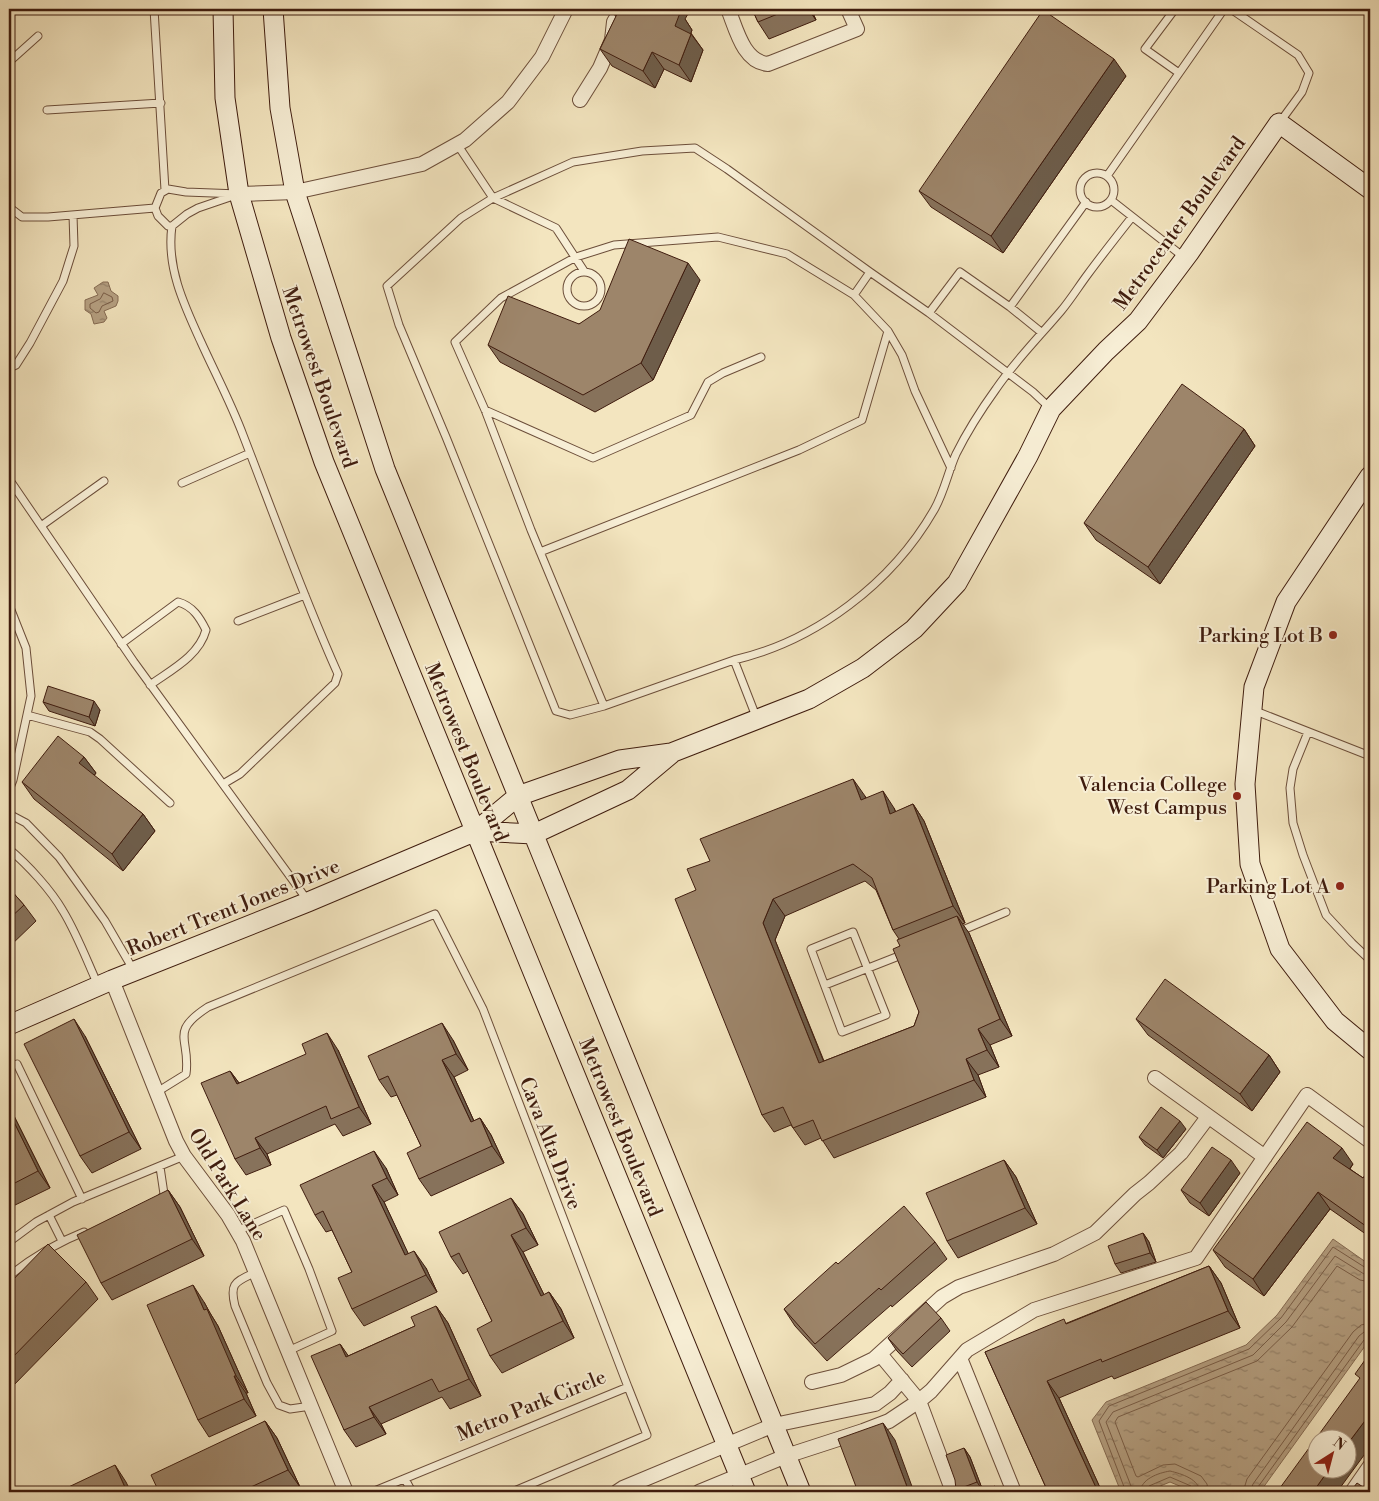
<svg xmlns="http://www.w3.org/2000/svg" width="1379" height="1501" font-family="'Libre Bodoni',serif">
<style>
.water{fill:url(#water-ripples);stroke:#866c54}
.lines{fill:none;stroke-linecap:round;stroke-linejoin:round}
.shore{stroke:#7a5e48;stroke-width:1}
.lane-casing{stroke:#6c4e3a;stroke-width:9}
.street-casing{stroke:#6c4e3a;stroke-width:16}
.secondary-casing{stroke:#3f1c0e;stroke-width:21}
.lane{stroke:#f7eed5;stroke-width:7}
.street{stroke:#f7eed5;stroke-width:14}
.secondary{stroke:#f7eed5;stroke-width:19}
.wall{fill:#87725b;stroke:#3f1c0e;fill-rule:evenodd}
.shaded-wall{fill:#6e5d4a;stroke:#3f1c0e}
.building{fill:#9d856a;stroke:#3f1c0e}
.poi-dot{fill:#8f2418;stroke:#f7eed5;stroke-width:2}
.labels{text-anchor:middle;stroke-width:4;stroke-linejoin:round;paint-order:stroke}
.street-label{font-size:20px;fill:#3f1c0e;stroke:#f7eed5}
.poi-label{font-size:20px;fill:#3f1c0e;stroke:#f7eed5;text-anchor:end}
</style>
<defs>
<pattern id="water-ripples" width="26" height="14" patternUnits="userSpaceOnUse" patternTransform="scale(1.25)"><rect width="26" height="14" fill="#b6a183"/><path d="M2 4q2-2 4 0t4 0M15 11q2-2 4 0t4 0" fill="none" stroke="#95826a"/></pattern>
</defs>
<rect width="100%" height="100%" fill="#f3e5bf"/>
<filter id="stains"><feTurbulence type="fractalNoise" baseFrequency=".004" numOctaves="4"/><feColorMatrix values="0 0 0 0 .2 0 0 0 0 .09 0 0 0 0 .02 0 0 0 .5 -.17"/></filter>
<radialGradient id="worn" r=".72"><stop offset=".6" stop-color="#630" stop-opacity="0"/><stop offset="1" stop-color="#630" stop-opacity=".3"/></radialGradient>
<path class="water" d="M103,282H108L111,291L118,296V301L116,306L104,311L107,318L104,322L94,324L91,314L85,310V300L98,295L94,288Z
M1333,1239L1370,1265V1339L1260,1492H1194L1170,1482L1146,1492H1121L1092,1420L1106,1402L1246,1345L1277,1315Z"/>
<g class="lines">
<path class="shore" d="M104,293L112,297L113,301L102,306L99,312L96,313L90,308V304L100,299Z
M1126,1492L1099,1421L1109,1406L1249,1349L1281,1318L1333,1247L1366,1268L1370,1269
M1132,1492L1131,1486L1106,1422L1113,1412L1253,1355L1286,1322L1335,1256L1364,1274L1370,1275
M1140,1492C1141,1479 1158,1473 1170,1471C1182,1474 1199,1479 1200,1492
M1146,1492L1149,1486L1170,1477L1191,1486L1194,1492
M1208,1492L1207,1484L1201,1476L1175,1464L1163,1465L1138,1477L1136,1476L1115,1422L1118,1417L1257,1361L1292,1327L1337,1266L1360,1280L1370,1282
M1243,1492L1247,1479L1353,1332L1361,1325L1370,1323
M1250,1492L1253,1484L1359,1336L1364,1332L1370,1331
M1257,1492L1258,1487L1364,1340L1370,1337"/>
<defs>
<path id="lane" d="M154,9L165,190
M1175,9L1145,49L1179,73
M1231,9L1298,55L1309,73L1302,92L1280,122
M9,62L38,36
M47,110L161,103
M457,144L493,198L556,228L584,271
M1080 190a17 17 0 1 1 34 0a17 17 0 1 1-34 0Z
M1107,176L1224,9
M168,189L186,192L239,194L198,208L187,214L172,226H168L158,216L155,208L161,193Z
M1111,200L1185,258
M9,207L22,217H48L155,208
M172,226C166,267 184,305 201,342C215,373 231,403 243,435C274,515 303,596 338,674L335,683L240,774L223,784
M567 289a17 17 0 1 1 34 0a17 17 0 1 1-34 0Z
M870,272L854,295L888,331L902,355L915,391L951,468
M1010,307L1041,332
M929,313L960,272L1010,307L1086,202
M9,368L16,365L30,343L63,281L74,246L73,215
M485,410L593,458L691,415L708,382L723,373L761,357
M9,479L134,662L308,901
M182,483L250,453
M41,526L104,481
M540,552L799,450L862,420L888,331
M9,605L26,648L31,696L13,780L9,790
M238,621L305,595
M121,644L178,602C193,606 200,618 206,630C199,656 171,670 150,685
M734,660C816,641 892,583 934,510C944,493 948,472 956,454C966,434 983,407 996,389C1015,361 1039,337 1061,311C1071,299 1079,286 1088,274C1102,255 1117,236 1132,217
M604,706L570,715L556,711L446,437L399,325L387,286L461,218L493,198L573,162L642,151L695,148L727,169L870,272L929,313L1033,392L1051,409
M1253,710L1370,756
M27,715L90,732L100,739L170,803
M757,719L734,660L604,706L531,530L485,410L455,342L501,298L576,257L614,245L718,237L787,254L854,295
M1308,732L1293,769L1290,788L1293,823L1303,855L1326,915L1352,943L1370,960
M9,814L26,823L59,857L105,921L134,971
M9,818L10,826L9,833
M9,849C28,865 51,890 63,911C77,934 87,961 98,985
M853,932L886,1015L842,1032L811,949Z
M958,932L1006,912
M825,985L904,954
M17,1064L82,1199
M157,1092L186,1074C191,1038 168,1033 208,1007L435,914L483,1009L628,1387
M160,1167L164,1194L160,1200
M49,1215L62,1241
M237,1231L284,1210L309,1269L332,1331L288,1351
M9,1242L36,1222L73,1202L184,1156
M256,1272C236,1282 229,1282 235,1306L267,1383L279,1405L290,1409L311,1406
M9,1276C32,1258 56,1243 84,1232
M405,1479L412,1492
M372,1492L628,1387L647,1435L512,1492"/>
<path id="street" d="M728,9C736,28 743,62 768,64L857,29L848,9
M580,100L600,68L612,40L614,22L622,9
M239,194L295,192L422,164L465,140L508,102L542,57L566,9
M112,980L176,1141L184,1156L228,1215L243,1241L346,1492
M1155,1078L1265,1157
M880,1354L919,1401L953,1492
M960,1358L1014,1492
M812,1382L841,1375L874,1359L942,1297L959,1287L1054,1254L1095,1233L1135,1194L1149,1183L1181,1153L1208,1117
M617,1492L623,1488L774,1425L875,1404L890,1393L902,1380
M699,1492L786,1456L863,1431L889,1421L919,1401L931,1391L967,1350L1034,1310L1196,1258L1307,1095L1370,1141
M1352,1492L1370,1466"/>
<path id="secondary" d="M223,9L225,98L239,194L281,338L324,462L746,1492
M273,9L280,108L295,192L385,469L801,1492
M1370,476L1286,602L1254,687L1245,784L1250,864L1280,949L1335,1021L1370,1050
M476,831L534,834L628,790L671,754
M9,1025L112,980L308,902L476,831L518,796L620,760L671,753L809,699L863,668L914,629L957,583L1028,456L1051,409L1106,351L1138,321L1189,253L1279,123L1370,189"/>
</defs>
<use href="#lane" class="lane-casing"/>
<use href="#street" class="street-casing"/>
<use href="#secondary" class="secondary-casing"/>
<use href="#lane" class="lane"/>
<use href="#street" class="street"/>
<use href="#secondary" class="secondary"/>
</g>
<path class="wall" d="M611,9L685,19L692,30L691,33L703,50L691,82L664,69L655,88L612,66L600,49L616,17Z
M752,9H811L816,20L769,39L758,22Z
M1126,76L1003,253L931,207L919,191Z
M700,280L653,380L595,412L500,362L488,345L579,324Z
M1244,429L1255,446L1160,584L1096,540L1084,523Z
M43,702L100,710L95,726L49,711Z
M84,757L96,773L94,776L143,814L155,831L123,871L34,799L22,782Z
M865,796L866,798L894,808L896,812L913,804L924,821L965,923L962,924L969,933L1012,1036L990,1045L999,1067L978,1075L986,1097L834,1158L821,1138L805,1145L791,1125L774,1132L762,1115L696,890ZM865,881L876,890L893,930L899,939L900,946L919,1012L914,1026L824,1061L775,940L785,916Z
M9,888L24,905L36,921L9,947Z
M1136,1019L1269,1055L1280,1072L1252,1111L1148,1035Z
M85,1036L141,1149L92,1173L80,1156Z
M453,1040L468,1070L454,1077L474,1121L480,1118L491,1135L504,1163L431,1196L419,1179L421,1146L397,1095L391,1097L379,1080Z
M338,1050L371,1124L343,1136L335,1124L267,1154L271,1165L246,1175L235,1159L230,1071L239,1083Z
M9,1106L50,1188L9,1208Z
M1186,1129L1163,1158L1145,1145L1139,1137Z
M1004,1160L1016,1177L1037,1224L958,1258L947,1241Z
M1353,1164L1350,1169L1363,1178L1370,1172V1237L1330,1209L1264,1296L1225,1267L1213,1250Z
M386,1168L398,1195L384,1202L408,1254L426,1268L437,1292L364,1326L352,1309V1272L332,1230L326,1232L315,1215Z
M1240,1173L1209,1216L1190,1203L1181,1190Z
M168,1190L180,1207L204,1256L112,1300L101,1283Z
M511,1198L523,1214L538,1245L523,1252L544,1295L549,1292L561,1309L574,1338L502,1373L490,1356L492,1321L468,1271L463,1274L451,1257Z
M1143,1233L1149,1242L1156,1262L1121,1273L1115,1264Z
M935,1242L947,1259L892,1307L891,1305L827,1361L795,1326L784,1309L838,1264Z
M1209,1266L1221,1283L1240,1328L1114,1379L1112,1376L1059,1398L1102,1492H1048L985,1352L1067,1323Z
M86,1282L98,1299L10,1389L9,1388V1284Z
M204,1302L210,1313L218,1326L248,1393H246L256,1416L209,1437L198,1420Z
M436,1306L448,1323L481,1396L450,1409L442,1397L381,1424L386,1434L356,1447L344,1430L340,1344L348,1356L415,1326Z
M941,1318L950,1331L912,1367L897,1351L888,1338Z
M265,1421L277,1438L300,1487L288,1492H159Z
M964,1448L970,1457L983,1491L978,1492H958L956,1490Z"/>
<path class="shaded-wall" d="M669,9H691L685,19L692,30L687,43L675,26Z
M808,9H811L816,20Z
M691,34L703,50L691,82L679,65Z
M652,52L664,69L655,88L643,71Z
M1114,59L1126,76L1003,253L991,236Z
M688,263L700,280L653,380L641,363Z
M1244,429L1255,446L1160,584L1148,567Z
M94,701L100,710L95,726L89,717Z
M84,757L96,773L90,780L79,763Z
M853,779L865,796L873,817L861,800Z
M883,791L894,808L902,831L890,814Z
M913,804L924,821L965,923L953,906Z
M143,814L155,831L123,871L112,854Z
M773,899L785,916L775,940L831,1080L819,1063L763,923Z
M957,916L969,933L1012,1036L1000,1019Z
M74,1019L85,1036L141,1149L129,1132Z
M442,1023L453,1040L468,1070L456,1054Z
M978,1029L990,1045L999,1067L987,1050Z
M327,1033L338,1050L371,1124L359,1107Z
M1269,1055L1280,1072L1252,1111L1240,1094Z
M966,1059L978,1075L986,1097L974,1080Z
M442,1060L454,1077L482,1139L471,1122Z
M230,1071L242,1087L237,1084Z
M9,1106L50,1188L38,1171L9,1112Z
M480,1118L491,1135L504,1163L492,1146Z
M1180,1121L1186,1129L1163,1158L1157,1150Z
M255,1138L267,1154L271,1165L260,1148Z
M1342,1148L1353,1164L1345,1175L1333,1158Z
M374,1151L386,1168L398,1195L387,1178Z
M1004,1160L1016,1177L1037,1224L1025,1208Z
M1231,1160L1240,1173L1209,1216L1200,1203Z
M372,1185L384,1202L417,1272L405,1255Z
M168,1190L180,1207L204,1256L192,1239Z
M1318,1192L1330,1209L1264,1296L1253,1279Z
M511,1198L523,1214L538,1245L526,1228Z
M1143,1233L1149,1242L1156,1262L1150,1253Z
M511,1235L523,1252L553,1313L541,1296Z
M414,1251L426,1268L437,1292L426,1275Z
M1209,1266L1221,1283L1240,1328L1228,1311Z
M193,1285L204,1302L210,1313L218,1326L248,1393L236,1376L204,1310Z
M549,1292L561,1309L574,1338L563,1321Z
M436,1306L448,1323L481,1396L469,1379Z
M340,1344L352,1361L346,1357Z
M234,1376L246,1393L256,1416L244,1399Z
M1047,1381L1059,1398L1102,1492H1098Z
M1370,1401V1413L1366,1407Z
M369,1407L381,1424L386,1434L374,1417Z
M1370,1414V1447L1337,1492H1313L1330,1468H1346V1446Z
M265,1421L277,1438L300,1487L288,1470Z
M883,1423L895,1440L914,1492H909Z
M964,1448L970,1457L983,1491L977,1482Z
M115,1465L126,1482L131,1492H127Z"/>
<path class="building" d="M611,9H670L680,13L675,26L691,34L679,65L652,52L643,71L600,49L618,12Z
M752,9H790L758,22Z
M1043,10L1114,59L991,236L919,191Z
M629,239L688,263L641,363L583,395L488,345L508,296L579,324L600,310Z
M1182,384L1244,429L1148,567L1084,523Z
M48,686L94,701L89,717L43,702Z
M58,736L84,757L79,763L143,814L112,854L22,782Z
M853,779L861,800L883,791L890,814L913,804L953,906L893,930L872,878L853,864L773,899L763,923L819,1063L914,1026L919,1012L893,949L900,946L897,940L957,916L1000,1019L978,1029L987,1050L966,1059L974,1080L822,1141L813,1120L793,1128L783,1107L762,1115L675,899L696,890L687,869L710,861L700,839Z
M9,888L24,905L9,919Z
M1165,979L1269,1055L1240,1094L1136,1019Z
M74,1019L129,1132L80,1156L24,1044Z
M442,1023L456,1054L442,1060L471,1122L480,1118L492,1146L419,1179L407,1153L421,1146L388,1076L379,1080L368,1056Z
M327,1033L359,1107L331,1119L326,1106L255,1138L260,1148L235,1159L201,1083L230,1071L237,1084L306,1054L302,1044Z
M1161,1107L1180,1121L1157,1150L1139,1137Z
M9,1112L38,1171L9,1186Z
M1307,1122L1342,1148L1333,1158L1363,1178L1368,1170L1370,1172V1229L1318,1192L1253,1279L1213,1250Z
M1212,1147L1231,1160L1200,1203L1181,1190Z
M374,1151L387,1178L372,1185L405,1255L414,1251L426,1275L352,1309L338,1278L352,1272L323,1211L315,1215L300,1185Z
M1004,1160L1025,1208L947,1241L926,1193Z
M168,1190L192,1239L101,1283L77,1235Z
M511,1198L526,1228L511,1235L541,1296L549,1292L563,1321L490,1356L477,1329L492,1321L459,1253L451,1257L439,1232Z
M904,1206L935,1242L881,1290L879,1288L815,1344L784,1309L836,1262L838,1264Z
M1143,1233L1150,1253L1115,1264L1108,1246Z
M48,1244L86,1282L9,1361V1284Z
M1209,1266L1228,1311L1102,1362L1101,1359L1047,1381L1098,1492H1048L985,1352L1064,1319L1066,1324Z
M193,1285L204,1310L207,1309L236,1376H234L244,1399L198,1420L147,1305Z
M926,1302L941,1318L903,1354L888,1338Z
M436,1306L469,1379L439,1392L432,1379L369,1407L374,1417L344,1430L311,1356L340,1344L346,1357L415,1326L411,1317Z
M1370,1353V1401L1366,1407L1370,1410V1414L1346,1446V1438H1316V1468H1330L1313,1492H1277L1360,1378L1355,1374Z
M265,1421L288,1470L240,1492H159L151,1475Z
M883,1423L909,1492H858L838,1439Z
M964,1448L977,1482L956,1490L955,1480L946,1455Z
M115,1465L127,1492H58Z
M1357,1483L1369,1491L1370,1489V1492H1350Z
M995,1486L998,1492H980Z"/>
<g class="poi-dot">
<circle cx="1333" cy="635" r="5"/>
<circle cx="1237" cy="796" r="5"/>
<circle cx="1340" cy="886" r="5"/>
</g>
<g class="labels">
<g class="street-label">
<text transform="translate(1179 223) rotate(-54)" y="7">Metrocenter Boulevard</text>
<text transform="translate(320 377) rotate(71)" y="7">Metrowest Boulevard</text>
<text transform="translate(467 752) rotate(68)" y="7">Metrowest Boulevard</text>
<text transform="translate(233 907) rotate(-22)" y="7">Robert Trent Jones Drive</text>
<text transform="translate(621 1127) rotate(68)" y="7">Metrowest Boulevard</text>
<text transform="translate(551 1143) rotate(69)" y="7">Cava Alta Drive</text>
<text transform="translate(228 1184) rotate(58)" y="7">Old Park Lane</text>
<text transform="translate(531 1405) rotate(-22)" y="7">Metro Park Circle</text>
</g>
<g class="poi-label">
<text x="1323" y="642">Parking Lot B</text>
<text x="1227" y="791">Valencia College<tspan x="1227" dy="23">West Campus</tspan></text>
<text x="1330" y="893">Parking Lot A</text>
</g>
</g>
<rect width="1379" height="1501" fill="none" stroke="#f3e5bf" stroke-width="30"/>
<rect x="10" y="10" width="1359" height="1481" fill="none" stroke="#3f1c0e" stroke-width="2.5"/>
<rect x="15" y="15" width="1349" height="1471" fill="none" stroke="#3f1c0e"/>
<g transform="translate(1332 1454) rotate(36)"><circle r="24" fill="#f7eed5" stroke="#ad9a85"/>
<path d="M0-4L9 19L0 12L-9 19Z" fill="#8f2418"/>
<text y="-8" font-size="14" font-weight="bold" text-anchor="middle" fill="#3f1c0e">N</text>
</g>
<rect width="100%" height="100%" filter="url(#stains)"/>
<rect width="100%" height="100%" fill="url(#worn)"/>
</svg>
